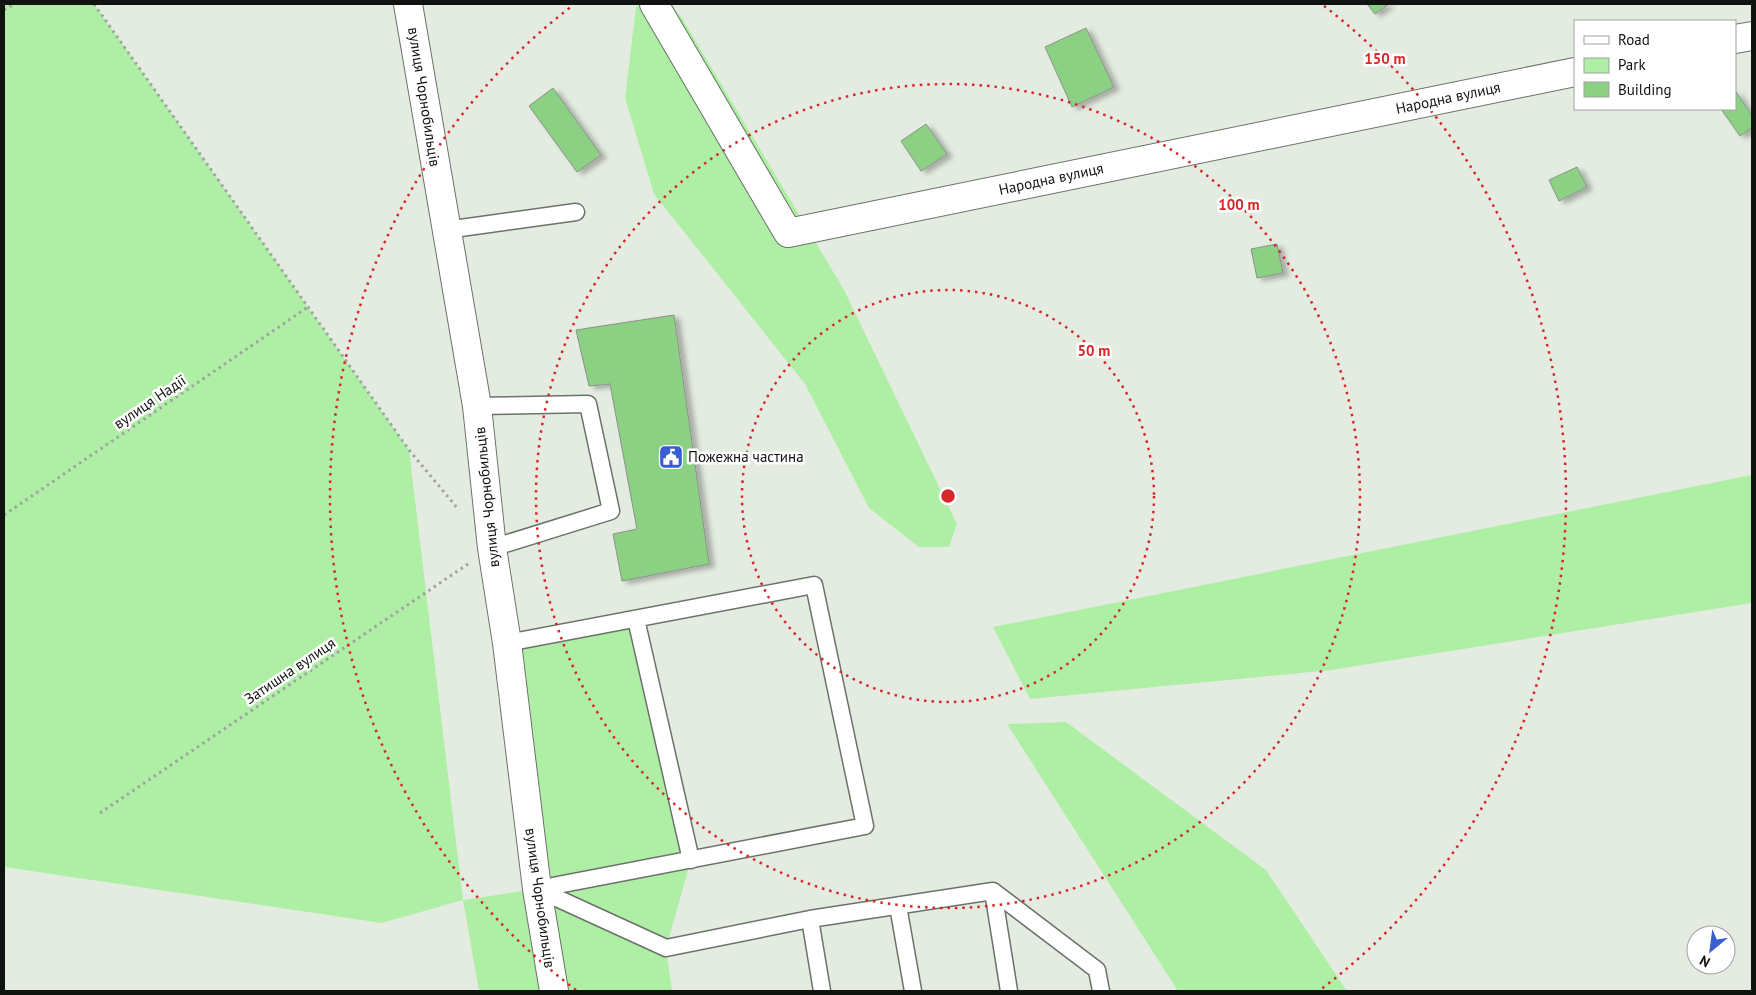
<svg xmlns="http://www.w3.org/2000/svg" width="1756" height="995" font-family="'PT Sans',sans-serif">
<style>
.green{fill:#aeefa5}
.building{fill:#8cd183;stroke:#8b928a;filter:url(#shadow)}
.lines{fill:none;stroke-linecap:round;stroke-linejoin:round}
.lane-casing{stroke:#6b726a;stroke-width:19}
.street-casing{stroke:#6b726a;stroke-width:30}
.secondary-casing{stroke:#6b726a;stroke-width:30}
.path{stroke:#9ea49d;stroke-width:3;stroke-dasharray:2.5 4;stroke-linecap:butt}
.lane{stroke:#fff;stroke-width:16}
.street{stroke:#fff;stroke-width:28}
.secondary{stroke:#fff;stroke-width:28}
.ring{fill:none;stroke:#d62828;stroke-width:2.5;stroke-dasharray:2.5 5}
.labels{text-anchor:middle;stroke-width:5;stroke-linejoin:round;paint-order:stroke}
.street-label{font-size:15px;fill:#101310;stroke:#fff}
.poi-label{font-size:15px;fill:#101310;stroke:#fff;text-anchor:start}
.centre{fill:#d62828;stroke:#fff;stroke-width:2.5}
.ring-label{font-size:15px;text-anchor:middle;font-weight:bold;fill:#d62828;stroke:#fff;stroke-width:5;stroke-linejoin:round;paint-order:stroke}
</style>
<defs>
<filter id="shadow"><feDropShadow dx="5.5" dy="3" stdDeviation="2.5" flood-color="#0004"/></filter>
</defs>
<rect width="100%" height="100%" fill="#e4ece2"/>
<path class="green" d="M4,4H94L409,450L463,900L537,889L554,991H479L463,900L382,923L4,867Z
M644,4H670L682,18L844,290L957,524L949,547H919L869,508L805,384L654,194L625,98L636,7Z
M1752,475V603L1331,670L1030,699L993,627Z
M636,619L691,860L666,948L672,991H563L507,643Z
M1066,722L1266,870L1347,991H1178L1007,724Z"/>
<path class="building" d="M1367,4H1389L1375,14Z
M1086,28L1114,87L1072,107L1045,47Z
M553,88L601,155L577,172L529,106Z
M1735,90L1752,116V128L1740,136L1721,109H1735Z
M926,124L947,154L921,171L901,141Z
M1577,167L1587,187L1559,201L1549,180Z
M1277,244L1283,273L1257,278L1251,249Z
M674,315L709,564L622,581L613,534L637,529L610,384L589,386L576,330Z"/>
<g class="lines">
<defs>
<path id="lane" d="M446,230L576,212
M477,406L588,404L611,511L492,548
M636,619L691,860
M507,643L814,585L865,826L537,889
M537,889L666,948L810,919L993,891L1097,970L1101,991
M993,891L1009,991
M898,906L913,991
M810,919L822,991"/>
<path id="street" d="M654,4L788,233L1575,72
M1735,39L1752,36"/>
<path id="secondary" d="M408,4L477,406L492,548L507,643L537,889L554,991"/>
</defs>
<use href="#lane" class="lane-casing"/>
<use href="#street" class="street-casing"/>
<use href="#secondary" class="secondary-casing"/>
<path class="path" d="M94,4L409,450L459,510
M4,10L14,4
M4,515L308,307
M100,813L468,564"/>
<use href="#lane" class="lane"/>
<use href="#street" class="street"/>
<use href="#secondary" class="secondary"/>
</g>
<g class="ring">
<circle cx="948" cy="496" r="206"/>
<circle cx="948" cy="496" r="412"/>
<path d="M576 990A618 618 0 0 1 572 6M1324 6A618 618 0 0 1 1320 990"/>
</g>
<defs>
<symbol id="civic-square" viewBox="-11 -11 22 22"><rect x="-9" y="-9" width="18" height="18" rx="4" fill="#3a5ed0" stroke="#fff"/><path d="M-.6-6.5H3V-4.5H.6V-3L4-1V1h2V6H-6V1h2V-1L-.6-3ZM-1.2 2.5V6h2.4V2.5Z" fill="#fff"/></symbol>
</defs>
<g fill-rule="evenodd">
<use href="#civic-square" x="657" y="443" width="28" height="28"/>
</g>
<g class="labels">
<g class="street-label">
<text transform="translate(424 97) rotate(81)" y="5">вулиця Чорнобильців</text>
<text transform="translate(1448 98) rotate(-12)" y="5">Народна вулиця</text>
<text transform="translate(1051 179) rotate(-12)" y="5">Народна вулиця</text>
<text transform="translate(150 402) rotate(-34)" y="5">вулиця Надії</text>
<text transform="translate(487 497) rotate(-96)" y="5">вулиця Чорнобильців</text>
<text transform="translate(290 671) rotate(-34)" y="5">Затишна вулиця</text>
<text transform="translate(540 898) rotate(82)" y="5">вулиця Чорнобильців</text>
</g>
<g class="poi-label">
<text x="688" y="462">Пожежна частина</text>
</g>
</g>
<circle cx="948" cy="496" r="8" class="centre"/>
<g class="ring-label">
<text x="1385" y="64">150 m</text>
<text x="1239" y="210">100 m</text>
<text x="1094" y="356">50 m</text>
</g>
<rect width="1756" height="995" fill="none" stroke="#101310" stroke-width="10"/>
<rect x="1574" y="20" width="162" height="90" fill="#ffffff" stroke="#9fa19f"/>
<rect x="1584" y="36" width="25" height="8" fill="#ffffff" stroke="#9fa19f"/>
<text x="1618" y="45" font-size="15" fill="#101310">Road</text>
<rect x="1584" y="58" width="25" height="15" fill="#aeefa5" stroke="#9fa19f"/>
<text x="1618" y="70" font-size="15" fill="#101310">Park</text>
<rect x="1584" y="82" width="25" height="15" fill="#8cd183" stroke="#9fa19f"/>
<text x="1618" y="95" font-size="15" fill="#101310">Building</text>
<g transform="translate(1711 950) rotate(209)"><circle r="24" fill="#ffffff" stroke="#9fa19f"/>
<path d="M0-4L9 19L0 12L-9 19Z" fill="#3a5ed0"/>
<text y="-8" font-size="14" font-weight="bold" text-anchor="middle" fill="#101310">N</text>
</g>
</svg>
